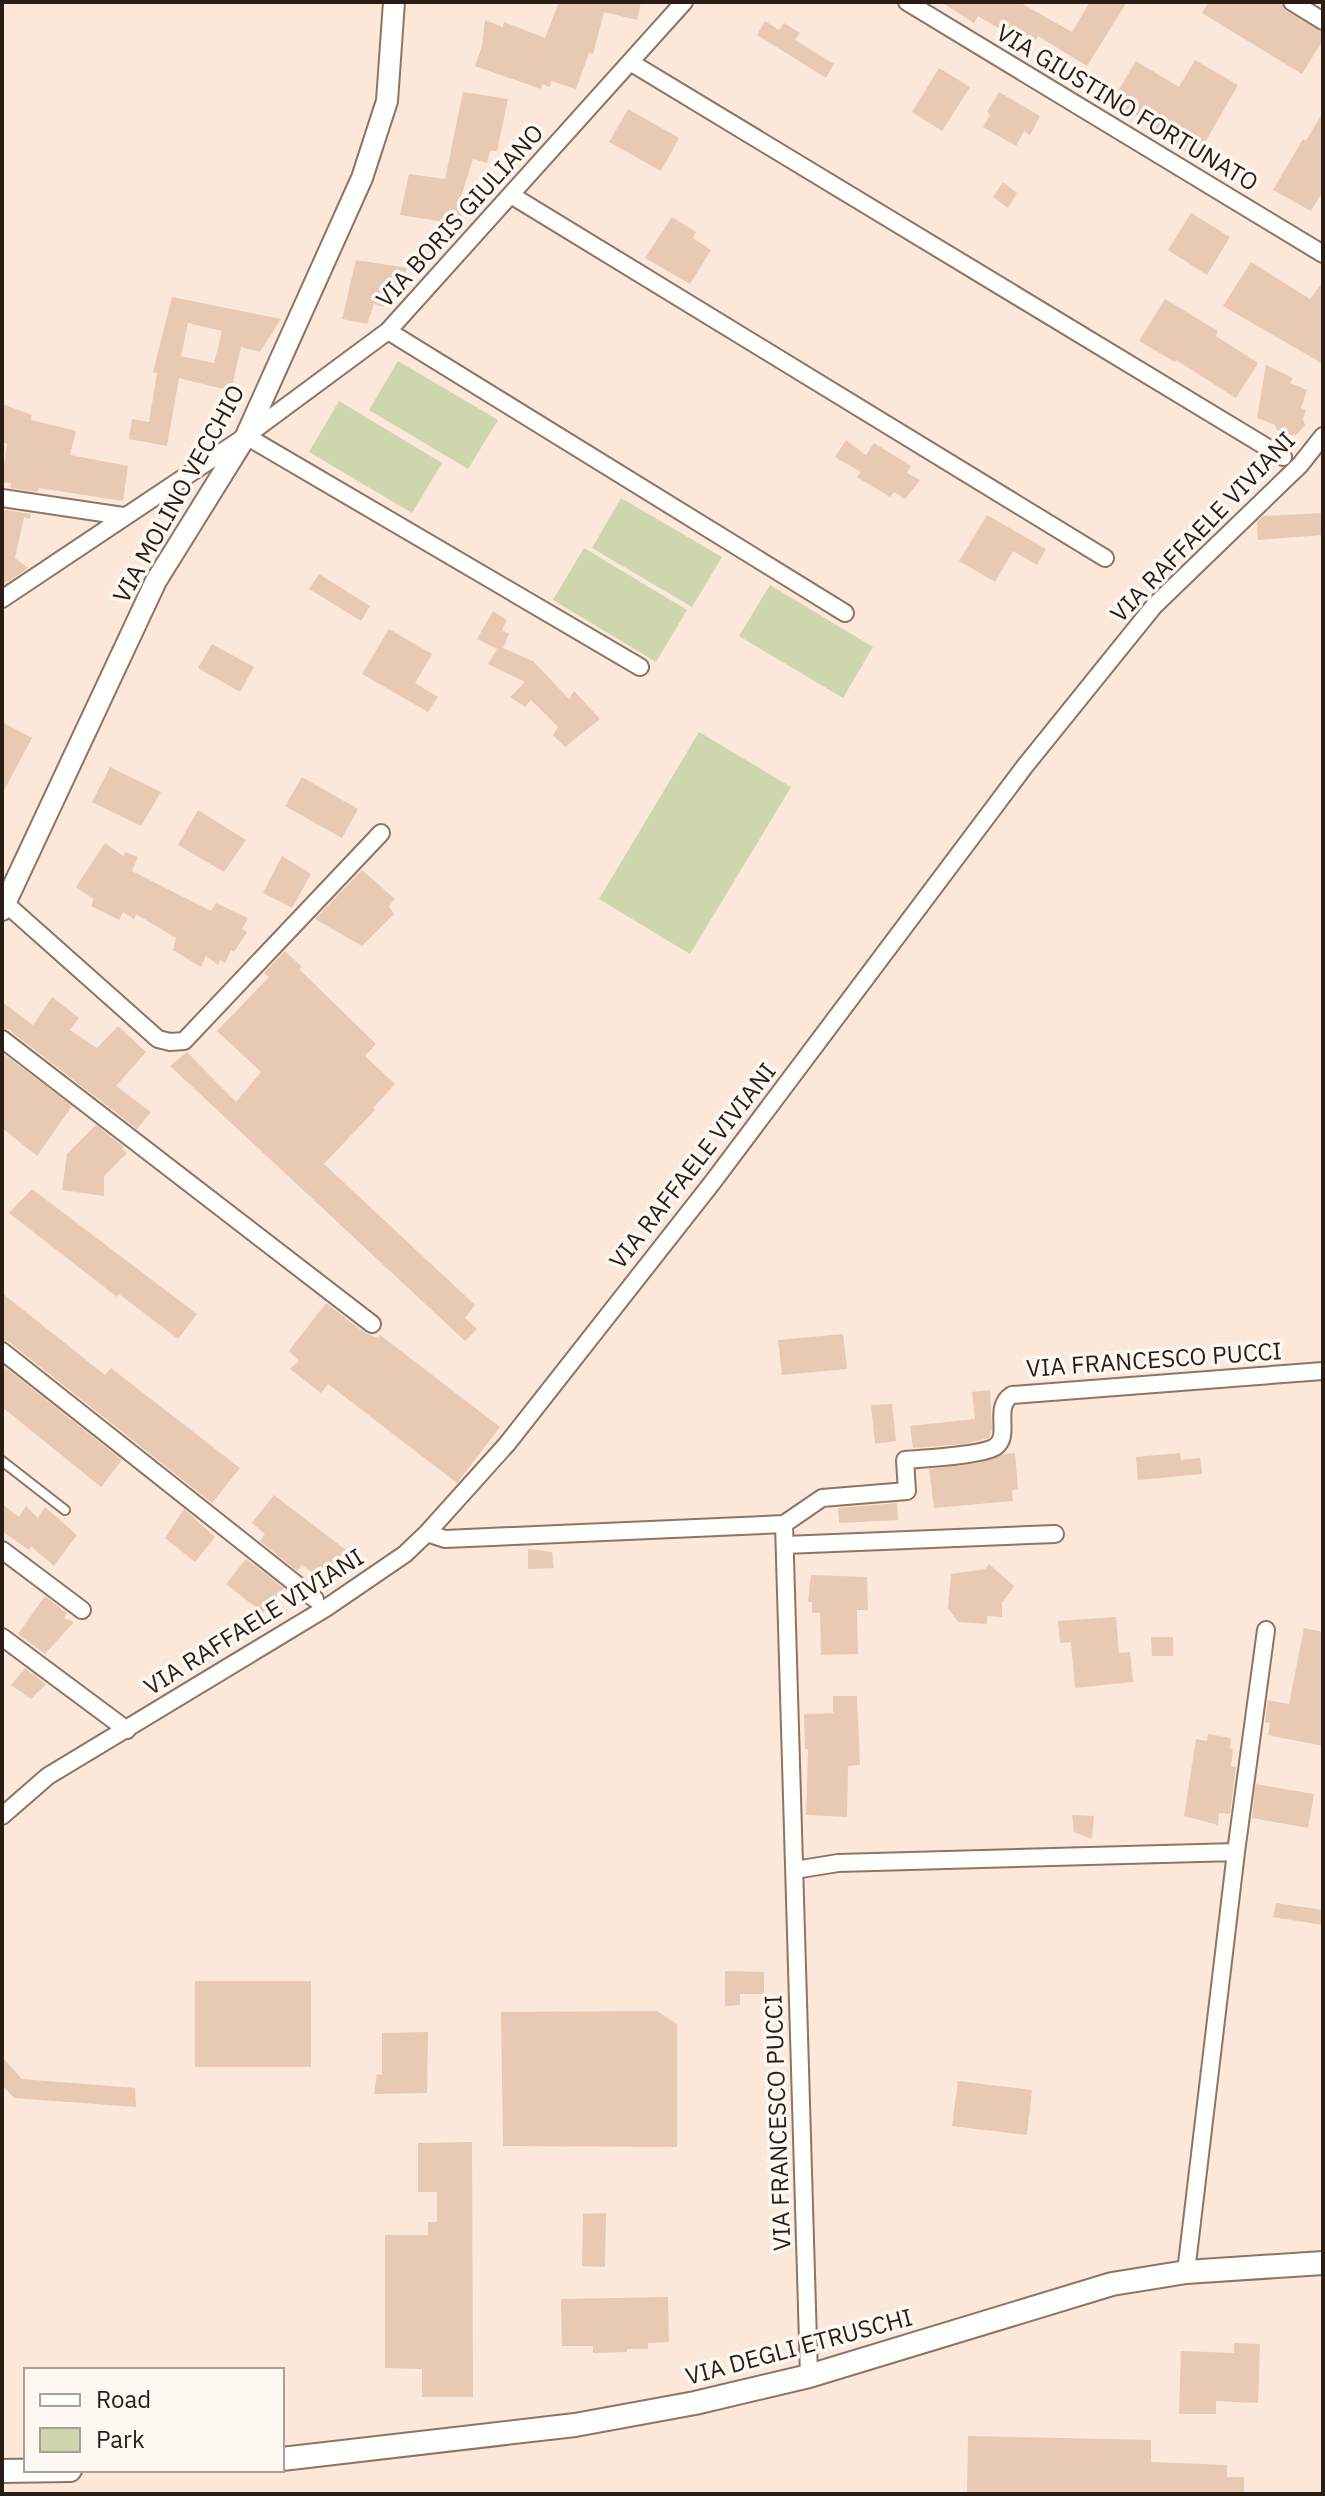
<svg xmlns="http://www.w3.org/2000/svg" width="1325" height="2496" font-family="'IBM Plex Sans',sans-serif">
<style>
.green{fill:#cdd6ad}
.building{fill:#e8c9b3;fill-rule:evenodd}
.lines{fill:none;stroke-linecap:round;stroke-linejoin:round}
.service-casing{stroke:#90745f;stroke-width:12}
.minor-casing{stroke:#90745f;stroke-width:20}
.tertiary-casing{stroke:#90745f;stroke-width:24}
.secondary-casing{stroke:#90745f;stroke-width:26}
.service{stroke:#fff;stroke-width:8}
.minor{stroke:#fff;stroke-width:16}
.tertiary{stroke:#fff;stroke-width:20}
.secondary{stroke:#fff;stroke-width:22}
.labels{text-anchor:middle;stroke-width:7;stroke-linejoin:round;paint-order:stroke}
.street-label{font-size:24px;fill:#291d15;stroke:#fef8f3}
</style>
<rect width="100%" height="100%" fill="#fbe8da"/>
<path class="green" d="M398,361L498,420L468,469L369,410Z
M339,401L442,463L412,513L309,452Z
M621,498L722,557L692,607L592,548Z
M584,548L687,610L656,662L553,600Z
M770,585L873,647L843,698L739,636Z
M699,732L791,787L690,954L599,899Z"/>
<path class="building" d="M559,2H641L637,20L604,12L593,54L589,53L576,89L551,81L550,87L542,84L541,89L475,66L482,46L485,20L503,27L504,22L545,38Z
M941,2H1019L1072,32L1090,2H1127L1087,66L1038,36L1031,47L978,16L974,23Z
M1209,2H1281L1286,11L1323,32V40L1302,74L1202,13Z
M765,21L779,30L784,23L800,33L795,40L834,64L826,78L757,35Z
M1195,60L1238,85L1196,158L1152,133L1156,127L1112,101L1136,61L1179,87Z
M939,68L970,87L942,131L912,112Z
M463,92L508,99L497,151H490L487,163L473,159L458,206L466,208L458,224L400,215L409,174L445,179Z
M999,92L1040,116L1030,135L1024,131L1016,146L983,127L990,115L987,112Z
M628,109L679,138L661,171L609,142Z
M1323,112V191L1311,211L1273,190L1303,139L1306,141Z
M1003,182L1017,193L1008,208L993,197Z
M1191,213L1230,237L1207,275L1168,250Z
M672,217L696,232L693,238L711,250L690,284L645,258Z
M356,260L407,268L398,289L383,307L374,304L367,324L342,319Z
M1251,262L1310,299L1323,282V364L1223,306Z
M172,297L281,319L260,352L241,347L231,391L179,378L167,446L129,439L132,419L149,422L157,373L153,372ZM188,323L222,331L214,363L181,356Z
M1165,299L1218,331L1216,336L1258,363L1236,398L1176,360L1175,362L1139,341Z
M1266,365L1293,378L1290,383L1307,390L1301,408L1306,410L1303,419L1305,425L1296,435L1284,434L1277,430L1275,425L1257,418Z
M2,404L32,415L31,420L76,431L70,455L128,466L123,501L39,488L37,492L10,488L11,483L2,482L7,444L2,442Z
M846,440L866,455L874,443L911,466L907,473L920,480L905,499L894,492L890,497L857,477L861,472L835,457Z
M6,510L31,514L30,519L24,517L15,558L28,568L2,586V512Z
M1323,513V535L1258,540L1257,522L1263,516Z
M987,515L1046,549L1037,565L1013,551L995,582L959,561Z
M319,574L370,606L361,621L309,589Z
M493,611L507,620L502,630L509,634L503,648L533,661L569,699L574,691L600,719L565,747L553,735L558,727L531,700L525,707L510,697L525,682L488,664L497,649L477,639Z
M389,629L432,654L415,683L438,697L428,712L362,674Z
M212,644L254,667L240,692L198,668Z
M2,722L32,738L2,794Z
M110,767L161,792L141,826L92,802Z
M302,777L358,809L342,838L285,806Z
M198,810L246,840L224,872L178,845Z
M105,843L123,856L125,852L138,857L132,871L211,911L216,903L248,918L242,929L247,932L234,952L231,950L225,963L220,960L218,965L206,956L201,967L173,950L176,938L136,914L134,919L123,912L119,920L91,906L94,899L76,887Z
M282,856L311,874L292,908L263,893Z
M362,870L395,899L389,906L394,914L362,946L315,919Z
M285,951L302,967L299,969L376,1044L365,1056L395,1084L373,1108L375,1110L324,1164L475,1305L465,1318L477,1329L465,1341L170,1066L187,1052L236,1102L261,1072L217,1031L269,977L264,973Z
M52,997L79,1018L70,1030L97,1048L118,1026L146,1052L116,1086L151,1112L137,1129L9,1030L2,1028V1002L33,1025Z
M5,1055L72,1106L37,1156L2,1128V1058Z
M96,1125L124,1147L122,1149L127,1153L104,1176V1196L62,1190L67,1154Z
M32,1189L197,1314L178,1339L119,1294L117,1297L9,1213Z
M2,1293L105,1375L111,1368L240,1468L212,1503L9,1342L2,1340Z
M326,1303L365,1333L378,1338L380,1335L500,1427L457,1483L328,1384L321,1393L290,1369L299,1361L289,1351Z
M843,1334L847,1369L782,1375L778,1340Z
M2,1365L122,1460L101,1487L2,1407Z
M990,1390L992,1429L989,1438L964,1444L913,1448L910,1426L975,1419L972,1392Z
M892,1404L896,1441L875,1444L871,1405Z
M1015,1453L1018,1489L1012,1490L1013,1501L934,1508L929,1469L979,1463L1004,1454Z
M1180,1453L1181,1460L1200,1458L1202,1474L1138,1480L1136,1457Z
M274,1495L287,1505L359,1560L329,1585L302,1565L297,1571L260,1541L265,1534L252,1523Z
M897,1503L898,1520L839,1523L838,1508Z
M2,1504L19,1517L26,1506L38,1518L45,1507L77,1535L54,1566L31,1546L29,1550L2,1531Z
M184,1509L215,1537L195,1562L165,1538Z
M528,1549L552,1552L554,1568L528,1569Z
M246,1559L284,1588L263,1613L226,1584Z
M989,1564L1014,1586L1002,1603V1617L987,1616V1624L958,1622L948,1608L951,1574L985,1569Z
M811,1575L867,1577L868,1610H857L858,1654L821,1655L820,1613H812V1602H808Z
M45,1596L67,1613L64,1618L74,1622L45,1654L18,1634Z
M1116,1617L1119,1653L1130,1652L1133,1682L1075,1688L1071,1642L1060,1643L1058,1621Z
M1304,1628L1323,1632V1746L1268,1735L1270,1723L1265,1722L1268,1700L1289,1704Z
M1151,1637H1173V1656H1152Z
M25,1668L46,1684L31,1699L11,1685Z
M833,1696H857L860,1765L848,1766L847,1817L806,1815L808,1749H805L804,1714L833,1713Z
M1208,1734L1231,1738L1230,1748L1233,1749L1231,1766L1236,1767L1230,1814L1219,1813L1218,1825L1184,1816L1196,1739L1207,1741Z
M1256,1784L1314,1794L1308,1828L1252,1818Z
M1072,1815L1094,1816L1092,1839L1074,1832Z
M1276,1903L1323,1910V1925L1273,1917Z
M725,1971L764,1972V1994H740V2005L725,2006Z
M195,1981H311V2067H195Z
M657,2011L677,2024V2147L503,2146L501,2012Z
M428,2032L427,2093L374,2094L377,2074L382,2075V2033Z
M2,2057L22,2079L135,2088L136,2107L14,2098L2,2085Z
M958,2081L1032,2090L1027,2135L952,2126Z
M472,2142L473,2397H422V2369L385,2368V2235H428V2222H437V2192H418V2143Z
M606,2213L605,2267L582,2266L583,2214Z
M668,2297L669,2342L648,2343V2349H627V2352L593,2353V2346H562L561,2299Z
M1234,2343L1260,2344L1258,2403L1216,2401V2414H1179L1181,2351L1234,2353Z
M968,2436L1151,2440V2462L1227,2465V2477H1244V2494H967Z"/>
<g class="lines">
<defs>
<path id="service" d="M2,1461L65,1510"/>
<path id="minor" d="M907,2L1323,254
M1292,2L1323,21
M630,62L1283,457
M511,195L1105,558
M388,331L845,613
M246,436L640,667
M2,498L123,516
M2,599L246,436L388,331L684,2
M5,903L158,1039L170,1042L184,1041L381,833
M2,1039L372,1324
M2,1351L315,1599
M784,1524L822,1498L907,1491L905,1460C925,1458 980,1456 995,1447C1012,1436 992,1407 1012,1395L1323,1371
M427,1533L445,1539L784,1524L809,2376
M785,1545L1055,1534
M2,1550L82,1610
M2,1637L127,1730
M2,1816L48,1776L326,1608L405,1554L427,1533L507,1444L712,1183L1025,766L1154,606L1300,465L1323,436
M795,1870L838,1863L1236,1852
M1186,2272L1236,1852L1266,1630"/>
<path id="tertiary" d="M2,910L156,581L246,436L362,178L387,101L394,2"/>
<path id="secondary" d="M282,2459L575,2425L695,2403L809,2376L1112,2284L1186,2272L1323,2263
M2,2471L70,2470"/>
</defs>
<use href="#service" class="service-casing"/>
<use href="#minor" class="minor-casing"/>
<use href="#tertiary" class="tertiary-casing"/>
<use href="#secondary" class="secondary-casing"/>
<use href="#service" class="service"/>
<use href="#minor" class="minor"/>
<use href="#tertiary" class="tertiary"/>
<use href="#secondary" class="secondary"/>
</g>
<g class="labels">
<g class="street-label">
<text transform="translate(1127 108) rotate(31)" y="8">VIA GIUSTINO FORTUNATO</text>
<text transform="translate(460 216) rotate(-48)" y="8">VIA BORIS GIULIANO</text>
<text transform="translate(179 494) rotate(-61)" y="8">VIA MOLINO VECCHIO</text>
<text transform="translate(1203 527) rotate(-46)" y="8">VIA RAFFAELE VIVIANI</text>
<text transform="translate(693 1166) rotate(-52)" y="8">VIA RAFFAELE VIVIANI</text>
<text transform="translate(1154 1360) rotate(-4)" y="8">VIA FRANCESCO PUCCI</text>
<text transform="translate(254 1622) rotate(-32)" y="8">VIA RAFFAELE VIVIANI</text>
<text transform="translate(778 2123) rotate(-92)" y="8">VIA FRANCESCO PUCCI</text>
<text transform="translate(799 2347) rotate(-15)" y="8">VIA DEGLI ETRUSCHI</text>
</g>
</g>
<rect width="1325" height="2496" fill="none" stroke="#291d15" stroke-width="8"/>
<rect x="24" y="2368" width="260" height="104" fill="#fef8f3" stroke="#a9a09a" stroke-width="2"/>
<rect x="40" y="2394" width="40" height="12" fill="#ffffff" stroke="#a9a09a" stroke-width="2"/>
<text x="96" y="2408" font-size="24" fill="#291d15">Road</text>
<rect x="40" y="2428" width="40" height="24" fill="#cdd6ad" stroke="#a9a09a" stroke-width="2"/>
<text x="96" y="2448" font-size="24" fill="#291d15">Park</text>
</svg>
